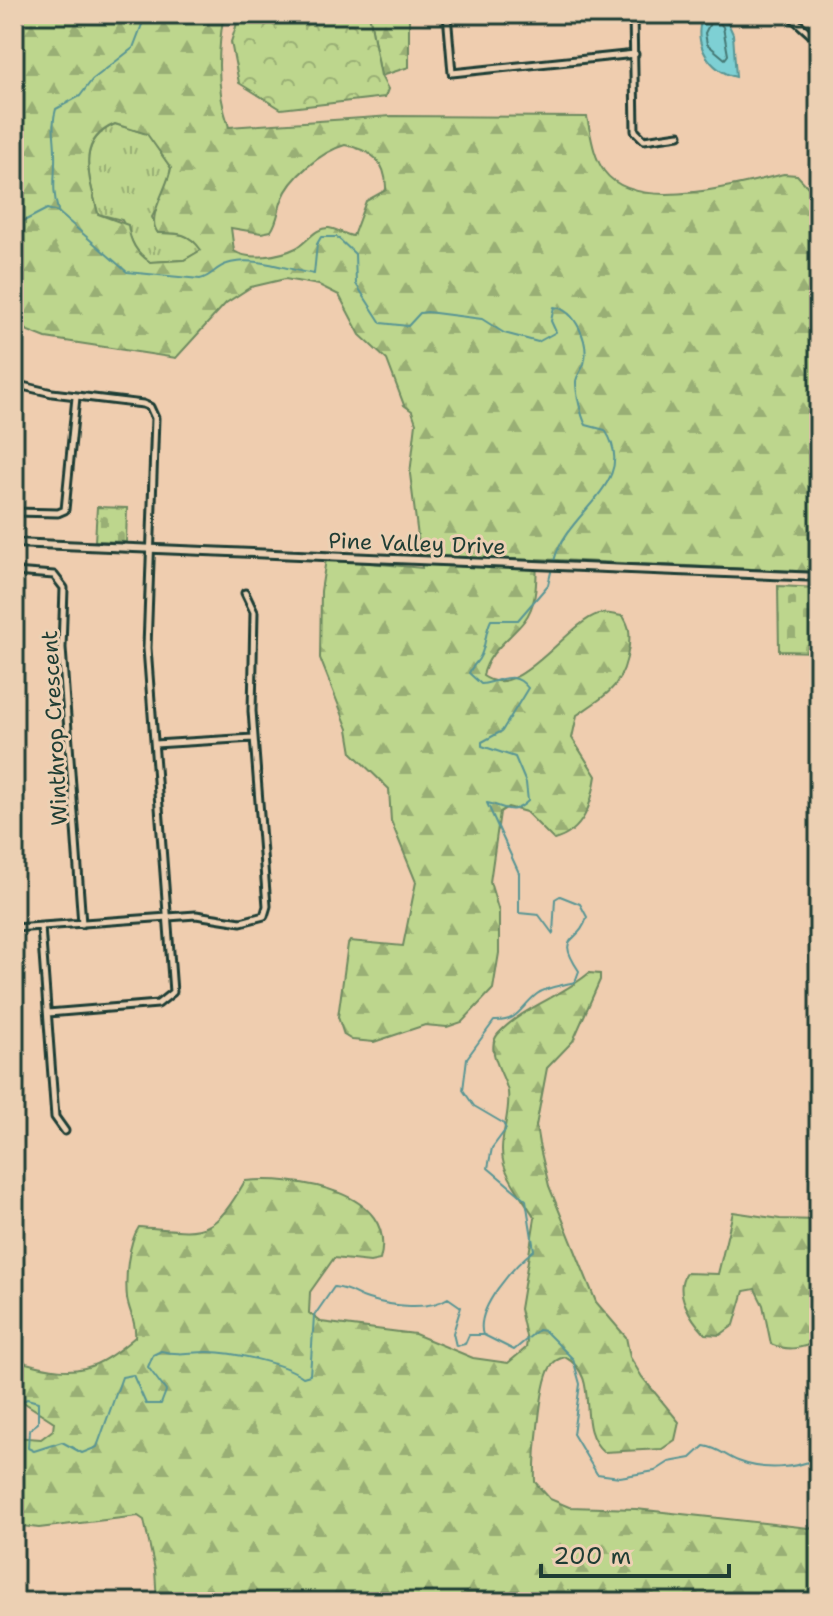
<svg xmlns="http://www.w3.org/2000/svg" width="833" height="1616" font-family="'Shantell Sans',sans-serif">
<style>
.grass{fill:url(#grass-tufts);stroke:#6e8a60;stroke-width:2}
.forest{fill:url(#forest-firs);stroke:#6e8a60;stroke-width:2;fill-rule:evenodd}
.cemetery{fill:url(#cemetery-stones);stroke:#6e8a60;stroke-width:2}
.park{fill:url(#park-crowns);stroke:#6e8a60;stroke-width:2}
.water{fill:#7ed0d4;stroke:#589594;stroke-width:2}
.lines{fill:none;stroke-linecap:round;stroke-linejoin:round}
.shore{stroke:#457874;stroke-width:2}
.stream{stroke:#589594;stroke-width:2}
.minor-casing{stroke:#1f3d34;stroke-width:11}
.tertiary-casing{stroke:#1f3d34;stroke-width:12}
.minor{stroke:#ecd0b3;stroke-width:5}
.tertiary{stroke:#ecd0b3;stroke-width:6}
.labels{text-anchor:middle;stroke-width:6;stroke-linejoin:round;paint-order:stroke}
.street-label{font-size:22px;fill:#1f3d34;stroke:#ecd0b3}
</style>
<defs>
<pattern id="grass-tufts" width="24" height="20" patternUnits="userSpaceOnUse" patternTransform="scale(2)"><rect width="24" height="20" fill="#bdd68d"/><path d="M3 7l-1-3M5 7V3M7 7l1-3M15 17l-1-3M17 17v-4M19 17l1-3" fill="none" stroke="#99af74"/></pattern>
<pattern id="forest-firs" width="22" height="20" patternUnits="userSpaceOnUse" patternTransform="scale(2)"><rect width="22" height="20" fill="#bdd68d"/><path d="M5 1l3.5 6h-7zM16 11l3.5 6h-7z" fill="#99af74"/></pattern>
<pattern id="cemetery-stones" width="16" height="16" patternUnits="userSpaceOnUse" patternTransform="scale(2)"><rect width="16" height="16" fill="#bdd68d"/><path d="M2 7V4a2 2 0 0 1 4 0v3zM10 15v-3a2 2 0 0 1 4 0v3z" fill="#99af74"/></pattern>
<pattern id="park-crowns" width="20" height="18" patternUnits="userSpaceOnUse" patternTransform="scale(2)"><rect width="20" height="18" fill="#bdd68d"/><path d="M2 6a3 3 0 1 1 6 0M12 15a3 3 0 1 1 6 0" fill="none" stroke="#99af74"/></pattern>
</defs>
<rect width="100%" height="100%" fill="#efcdaf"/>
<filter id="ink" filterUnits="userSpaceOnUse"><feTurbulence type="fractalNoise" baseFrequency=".0125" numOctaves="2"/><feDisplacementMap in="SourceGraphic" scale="16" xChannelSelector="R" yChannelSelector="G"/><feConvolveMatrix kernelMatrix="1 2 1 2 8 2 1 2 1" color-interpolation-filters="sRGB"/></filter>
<g filter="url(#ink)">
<path class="grass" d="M115,124L148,134L171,168L168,187L152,217L158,233C178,233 189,233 202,250L184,260L150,262L138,254L122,220L98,214C90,179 74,142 115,124Z"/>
<path class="forest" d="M14,14H224C217,52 216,91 229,127L392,116L587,117C591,135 593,156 604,171C636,215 740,184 784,174L797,175L819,199V572L537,559C536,580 538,603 524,621C510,639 488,651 483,676C519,702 566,624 598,614C605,612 615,615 623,616C630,627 630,633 629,646C624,686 608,694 577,715L572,738L596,776C592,803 584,832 554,840L526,812L508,807L500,812L490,882L499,912V953L493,989L462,1022L447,1027L425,1025L374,1042L352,1040L344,1035L338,1017L348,944L350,941L403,946L416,882L391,821L389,789L352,753L348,729L320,658L321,591L326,559L422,568L410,474L416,423L412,411L404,405L387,360L360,335L339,295L319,285L285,279L251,287L226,303L176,358L46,338L28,331L15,319ZM115,124L147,134L171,168C168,188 145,218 158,233C178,233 189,232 201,250L184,260L150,262C136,252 130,242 128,225L98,214C90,179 74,141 115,124ZM345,145C371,150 387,161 386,190L366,201L353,236C345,235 337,229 329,228C315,227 307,243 296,248C280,256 249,261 234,251L231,228L261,233L271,231C278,221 278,210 282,200C290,177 323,151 345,145Z
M369,14H409V67L381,76Z
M589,973L600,974V980L573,1041L547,1068L536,1126L539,1144L549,1186L596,1302L626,1337L630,1357L642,1377L679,1422L675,1440L662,1449L604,1452C573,1426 603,1378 565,1357C558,1359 553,1361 550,1368C540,1385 534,1460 535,1482L550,1499L569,1507L636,1509L809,1528L819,1524V1602H157L155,1570L144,1520L138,1516L39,1528L14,1525V1437L41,1439L53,1430L54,1422L14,1396V1346L26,1363C77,1377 95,1371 135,1337C137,1323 129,1312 127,1298C125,1278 128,1243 139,1227C203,1232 211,1240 245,1181C294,1176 399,1190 380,1260L370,1262L334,1258L310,1292L309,1313L321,1322L415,1334L473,1358L508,1363L526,1348L527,1341L520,1309L535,1218C525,1201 510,1183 504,1165C497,1141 511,1117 508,1092C505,1075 484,1050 498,1034C524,1006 561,997 589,973Z
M733,1212L780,1219L819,1220V1341C802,1348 789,1352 771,1344L763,1305L755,1289L744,1291L734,1325L720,1335L705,1334C691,1319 673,1292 686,1273L718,1274Z"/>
<path class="cemetery" d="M97,507L127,508L126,542L95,541Z
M778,586L819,588V652L779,651Z"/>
<path class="park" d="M240,14H369L381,76L388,89L385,97L281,109L239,83L231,42Z"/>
<path class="water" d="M710,14H724L733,34L736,77C709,70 693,44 702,18Z"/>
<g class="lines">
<path class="shore" d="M712,19H717L723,27L728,55L725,59L707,44L705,33Z"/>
<path class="stream" d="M58,210C51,189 56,173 55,153C55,136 51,125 56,109L80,96L92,80L133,48L146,14
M14,218L24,221L47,209L58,212L127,272L200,279C211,277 216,267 227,264C254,255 288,270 314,274L317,244L321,237H337L355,254L356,284L381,323L408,326L420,313L427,312L482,319L504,333L538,342L556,332L551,321L554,307C576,310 590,343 584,364C582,370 576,376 576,382C576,393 581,416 586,425L605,430C640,484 567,509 554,561
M483,1335C474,1309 515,1265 534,1250L526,1200L488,1168L492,1148L506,1129L503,1123L474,1106L463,1090L467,1058L494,1021C519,1022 520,1007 537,994C546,987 564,985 575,982L579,971C554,933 579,946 587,917L580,904L560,896L555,899L553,934L539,915L519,913V873L487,803C504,806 512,817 528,801L526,783L515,757L482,746V742L502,731L528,688C514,669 500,682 481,684L469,673C472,665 478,663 481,655C486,644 485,632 491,620H518L548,585L551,572
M484,1335L514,1350L538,1330L545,1331L573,1359L580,1384L573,1434L597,1474L620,1477L655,1471L669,1462L691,1458L704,1446C719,1448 725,1456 738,1461C764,1471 794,1469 819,1458
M14,1405L27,1399L38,1402V1423L29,1430L28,1448L34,1451L62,1442L82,1453L97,1447L122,1377L133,1375L146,1404H161L166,1391L148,1367L153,1355L161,1351C177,1355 188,1353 205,1352C229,1351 284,1363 303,1377L310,1375L314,1316L334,1287C352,1289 354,1295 368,1299C391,1306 429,1311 448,1298L461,1307L453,1333L456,1346L465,1344L469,1335H482"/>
<defs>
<path id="minor" d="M447,14L452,73L635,54
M633,14L635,131L644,140L679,135
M788,14L819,42
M14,384L52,393L143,404L150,407L155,418L147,648L173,992L158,1004L48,1013
M14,512L58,513L65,510L76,397
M14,572L54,575L64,588L62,648L82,924
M155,744L253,738
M41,927L55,1117L65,1131
M14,928L196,915L241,922L264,916L267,906L252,711L254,612L245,593"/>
<path id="tertiary" d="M14,543L819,577"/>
</defs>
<use href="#minor" class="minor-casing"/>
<use href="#tertiary" class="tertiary-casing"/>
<use href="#minor" class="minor"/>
<use href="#tertiary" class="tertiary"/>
</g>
</g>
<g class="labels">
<g class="street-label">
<text transform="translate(417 543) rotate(2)" y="8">Pine Valley Drive</text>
<text transform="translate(54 728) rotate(-93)" y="8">Winthrop Crescent</text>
</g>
</g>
<rect width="833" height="1616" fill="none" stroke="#ecd0b3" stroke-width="48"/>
<rect x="24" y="24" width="785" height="1568" fill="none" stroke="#1f3d34" stroke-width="3" filter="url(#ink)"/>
<path d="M541 1564v12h188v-12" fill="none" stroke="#1f3d34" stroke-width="4"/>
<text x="553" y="1564" font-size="24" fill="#1f3d34" stroke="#ecd0b3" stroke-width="6" paint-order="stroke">200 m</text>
</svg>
